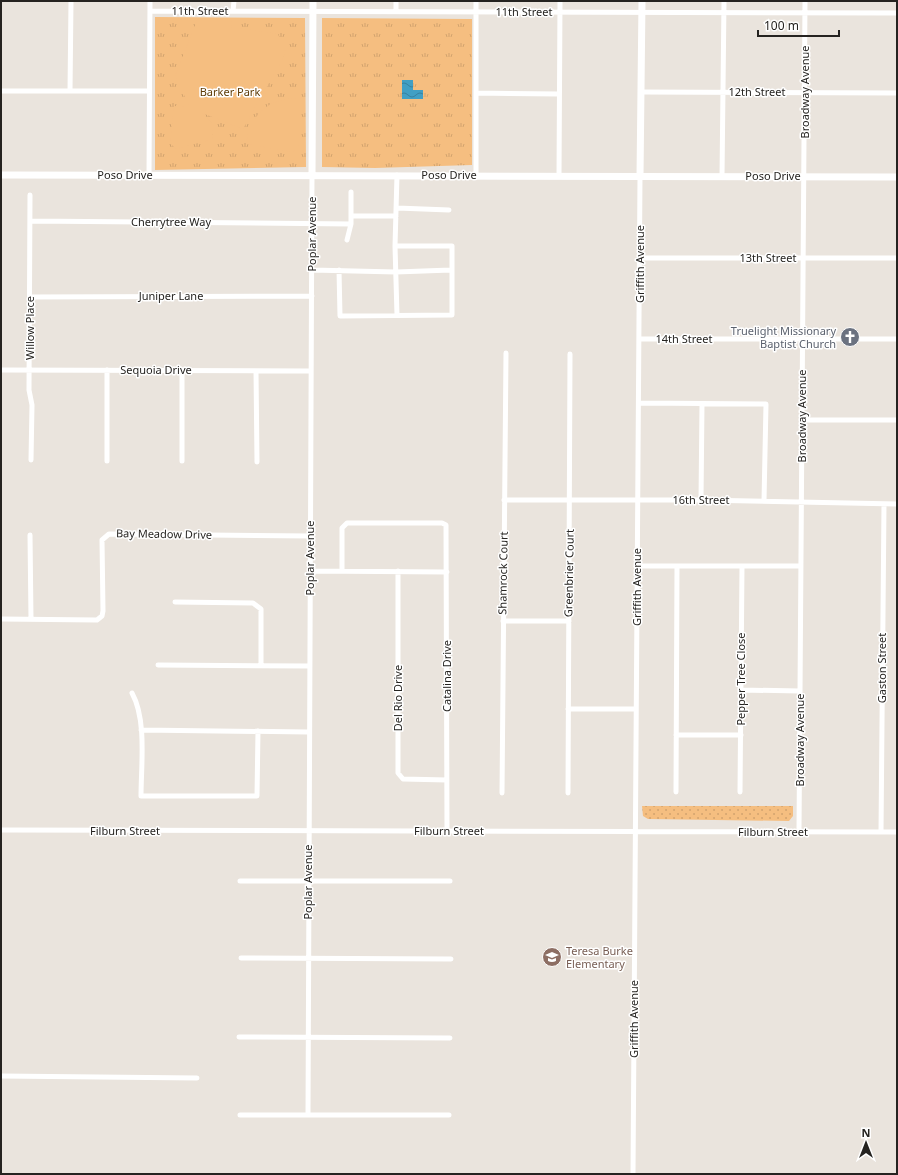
<svg xmlns="http://www.w3.org/2000/svg" width="898" height="1175" font-family="'Noto Sans',sans-serif">
<style>
.grass{fill:url(#grass-dots)}
.park{fill:url(#park-tufts)}
.pitch{fill:#f5be80}
.water{fill:url(#water-waves)}
.lines{fill:none;stroke-linecap:round;stroke-linejoin:round}
.minor{stroke:#fff;stroke-width:5}
.major{stroke:#fff;stroke-width:7}
.labels{text-anchor:middle;stroke-width:3;stroke-linejoin:round;paint-order:stroke}
.street-label{font-size:11px;fill:#252320;stroke:#fff}
.park-label{font-size:11px;fill:#5f3c07;stroke:#fff}
.worship-label{font-size:11px;fill:#5b616d;stroke:#fff;text-anchor:end}
.education-label{font-size:11px;fill:#785e54;stroke:#fff;text-anchor:start}
</style>
<defs>
<pattern id="grass-dots" width="8" height="8" patternUnits="userSpaceOnUse"><rect width="8" height="8" fill="#f5be80"/><path d="M2 2h.1M6 6h.1" fill="none" stroke="#d2a36e" stroke-width="1.8" stroke-linecap="round"/></pattern>
<pattern id="park-tufts" width="24" height="20" patternUnits="userSpaceOnUse"><rect width="24" height="20" fill="#f5be80"/><path d="M3 7l-1-3M5 7V3M7 7l1-3M15 17l-1-3M17 17v-4M19 17l1-3" fill="none" stroke="#d2a36e"/></pattern>
<pattern id="water-waves" width="16" height="10" patternUnits="userSpaceOnUse"><rect width="16" height="10" fill="#419fc4"/><path d="M0 5q4-4 8 0t8 0" fill="none" stroke="#36819f"/></pattern>
</defs>
<rect width="100%" height="100%" fill="#eae4dd"/>
<path class="grass" d="M642,806H793V816L789,821L648,819L643,816Z"/>
<path class="park" d="M155,17L305,18L306,167L155,170Z
M322,18L472,19V165L375,168L322,167Z"/>
<path class="pitch" d="M197,20H232L231,27L278,34L286,53L243,129L202,113L212,123L213,139L176,149L170,143L174,106L190,107L175,76Z
M292,98L300,99V144L293,152L246,144C250,117 265,101 292,98Z
M421,120L422,132L404,133V121Z"/>
<path class="water" d="M402,80H413V90H423V99H402Z"/>
<g class="lines">
<path class="minor" d="M150,11L897,13
M233,11L234,1
M396,11V1
M1,91H149
M70,91L71,1
M641,92L897,93
M476,93L559,94
M149,175L150,1
M397,175L395,246L397,315
M476,176V1
M559,176L560,1
M722,176L724,1
M30,195L29,390L32,405L31,460
M397,208L449,210
M352,216H396
M30,221L351,224
M347,240L351,224V192
M640,258H897
M312,270L396,272L451,270
M339,270L340,316L452,315V246H395
M30,297L312,296
M639,339H897
M1,370L310,371
M107,370V461
M256,371L257,462
M639,403L766,404L764,501
M802,420H897
M182,461V370
M504,500H701L897,504
M701,500L702,404
M30,535L31,619
M638,566H801
M310,571L447,572
M342,571V528L347,523H442L446,525L447,831
M398,571V773L403,779L447,780
M175,602L253,603L261,609V665
M1,619L97,620L102,616L103,611L102,540L109,534L310,536
M503,621H569
M158,665L309,666
M741,690L800,691
M132,693C147,720 141,766 141,796H257L258,731
M568,709H636
M141,730L308,732
M676,735H741
M676,792L677,566
M740,792L742,566
M502,793L506,353
M568,793L570,354
M1,830L897,832
M799,832L805,1
M881,832L884,504
M240,881H450
M241,958L451,959
M239,1037L450,1038
M1,1076L197,1078
M240,1115H449
M308,1115L312,175
M633,1174L640,176"/>
<path class="major" d="M1,175L897,177
M312,175L313,1
M640,176L642,1"/>
</g>
<defs>
<symbol id="church-disc" viewBox="-11 -11 22 22"><circle r="9.5" fill="#6b7280" stroke="#fff"/><path d="M-1.2-6h2.4v3.5h3.3v2.4h-3.3V6h-2.4V-.1h-3.3v-2.4h3.3Z" fill="#fff"/></symbol>
<symbol id="school-disc" viewBox="-11 -11 22 22"><circle r="9.5" fill="#8d6e63" stroke="#fff"/><path d="M0-5L7-2L0 1L-7-2ZM-4 1L0 2.5L4 1V4Q0 6-4 4Z" fill="#fff"/></symbol>
</defs>
<g fill-rule="evenodd">
<use href="#church-disc" x="839" y="326" width="22" height="22"/>
<use href="#school-disc" x="541" y="946" width="22" height="22"/>
</g>
<g class="labels">
<g class="street-label">
<text x="200" y="15">11th Street</text>
<text x="524" y="16">11th Street</text>
<text x="757" y="96">12th Street</text>
<text transform="translate(805 92) rotate(-90)" y="4">Broadway Avenue</text>
<text x="125" y="179">Poso Drive</text>
<text x="449" y="179">Poso Drive</text>
<text x="773" y="180">Poso Drive</text>
<text x="171" y="226">Cherrytree Way</text>
<text transform="translate(312 234) rotate(-90)" y="4">Poplar Avenue</text>
<text x="768" y="262">13th Street</text>
<text transform="translate(640 264) rotate(-90)" y="4">Griffith Avenue</text>
<text x="171" y="300">Juniper Lane</text>
<text transform="translate(30 328) rotate(-90)" y="4">Willow Place</text>
<text x="684" y="343">14th Street</text>
<text x="156" y="374">Sequoia Drive</text>
<text transform="translate(802 416) rotate(-90)" y="4">Broadway Avenue</text>
<text x="701" y="504">16th Street</text>
<text transform="translate(164 534) rotate(1)" y="4">Bay Meadow Drive</text>
<text transform="translate(310 558) rotate(-90)" y="4">Poplar Avenue</text>
<text transform="translate(503 573) rotate(-89)" y="4">Shamrock Court</text>
<text transform="translate(569 573) rotate(-89)" y="4">Greenbrier Court</text>
<text transform="translate(637 587) rotate(-90)" y="4">Griffith Avenue</text>
<text transform="translate(882 668) rotate(-90)" y="4">Gaston Street</text>
<text transform="translate(447 676) rotate(-90)" y="4">Catalina Drive</text>
<text transform="translate(741 679) rotate(-90)" y="4">Pepper Tree Close</text>
<text transform="translate(398 698) rotate(-90)" y="4">Del Rio Drive</text>
<text transform="translate(800 740) rotate(-90)" y="4">Broadway Avenue</text>
<text x="125" y="835">Filburn Street</text>
<text x="449" y="835">Filburn Street</text>
<text x="773" y="836">Filburn Street</text>
<text transform="translate(308 882) rotate(-90)" y="4">Poplar Avenue</text>
<text transform="translate(634 1019) rotate(-90)" y="4">Griffith Avenue</text>
</g>
<g class="park-label">
<text x="230" y="96">Barker Park</text>
</g>
<g class="worship-label">
<text x="836" y="335">Truelight Missionary<tspan x="836" dy="13">Baptist Church</tspan></text>
</g>
<g class="education-label">
<text x="566" y="955">Teresa Burke<tspan x="566" dy="13">Elementary</tspan></text>
</g>
</g>
<rect width="898" height="1175" fill="none" stroke="#252320" stroke-width="4"/>
<g transform="translate(866 1143)" stroke="#ffffff" stroke-width="3" paint-order="stroke">
<path d="M0-3L7 15L0 10L-7 15Z" fill="#252320"/>
<text y="-6" font-size="11" font-weight="bold" text-anchor="middle" fill="#252320">N</text>
</g>
<path d="M758 30v6h81v-6" fill="none" stroke="#252320" stroke-width="2"/>
<text x="764" y="30" font-size="12" fill="#252320" stroke="#ffffff" stroke-width="3" paint-order="stroke">100 m</text>
</svg>
